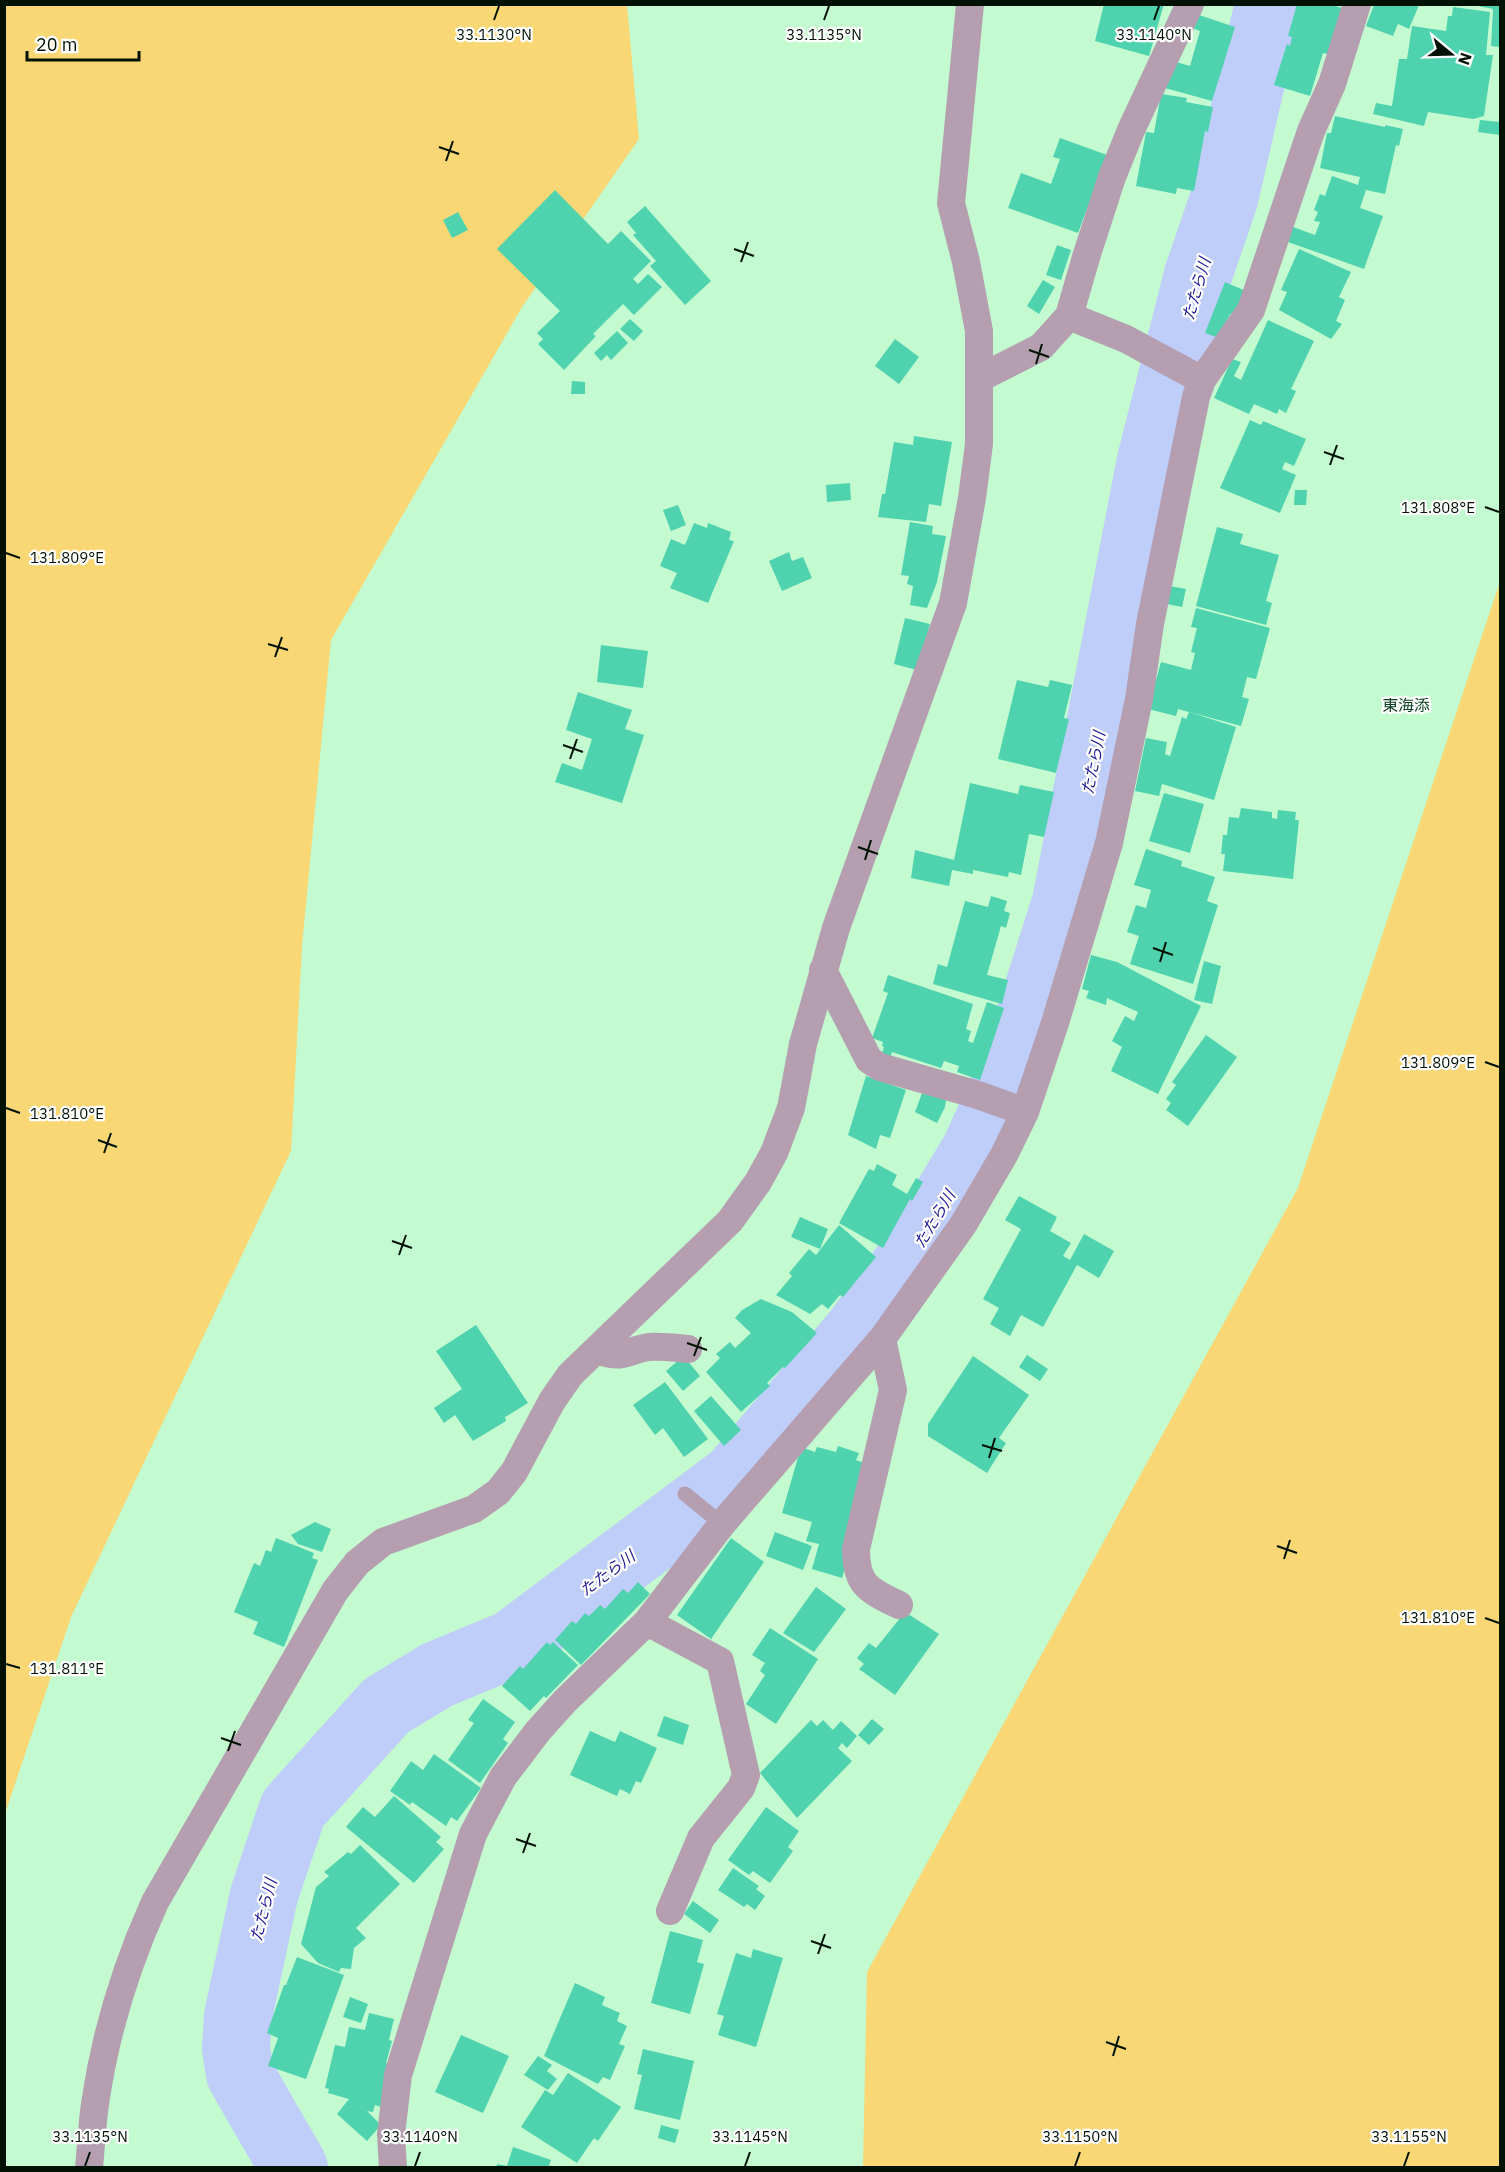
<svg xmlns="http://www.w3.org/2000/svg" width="1505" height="2172" font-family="'IBM Plex Sans','Noto Sans JP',sans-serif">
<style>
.green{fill:#f8d774}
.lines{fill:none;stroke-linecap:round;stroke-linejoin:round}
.river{stroke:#bfcdf9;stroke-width:68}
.building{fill:#4ed3ae}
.service{stroke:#b49eb0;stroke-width:15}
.minor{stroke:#b49eb0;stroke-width:28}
.ticks{fill:none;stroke:#011104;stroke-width:2}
.labels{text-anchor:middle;stroke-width:4.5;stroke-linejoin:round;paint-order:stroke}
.water-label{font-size:16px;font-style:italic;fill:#1e1996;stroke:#fff}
.neighbourhood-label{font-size:16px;fill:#083e1d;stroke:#fff}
.ticks-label{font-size:15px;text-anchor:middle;fill:#011104;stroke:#fff;stroke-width:4.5;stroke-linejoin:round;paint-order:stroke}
</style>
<rect width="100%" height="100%" fill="#c4fad0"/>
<path class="green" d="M5,5H627L639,139L522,307L331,640L302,946L291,1151L71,1617L5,1814Z
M1500,582V2167H863L867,1972L1298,1188Z"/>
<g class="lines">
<path class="river" d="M294,2168L240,2074L236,2048L238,2016L264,1895L293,1809L386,1706L437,1675L512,1644L735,1477L859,1330L908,1262L975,1151L1015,1063L1066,902L1151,460L1198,275L1224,199L1269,4"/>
</g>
<path class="building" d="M1104,4H1164L1149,56L1095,41Z
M1297,4H1329L1342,8L1328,54L1323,53L1310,96L1274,85L1287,44L1290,46L1292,37L1288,36Z
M1468,4H1500V47L1491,46L1493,9Z
M1374,5H1419L1409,29L1398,24L1393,36L1366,26Z
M1453,7L1490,12L1486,55H1493L1484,116L1473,119L1428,112L1424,126L1373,114L1376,103L1392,106L1399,59H1407L1412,26L1446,31L1448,16H1452Z
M1196,14L1235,27L1212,101L1165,88L1173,61L1190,66L1200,31L1192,28Z
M1161,94L1187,98L1186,102L1213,107L1208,132L1205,131L1194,191L1177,188L1176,194L1136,186L1146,132L1154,133Z
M1335,116L1385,127V125L1403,129L1399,146L1396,145L1385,194L1366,190L1360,208L1383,216L1364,269L1288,242L1293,227L1315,235L1320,222L1314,221L1318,212L1314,210L1320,194L1325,196L1332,176L1358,185L1360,177L1320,168L1327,133H1331Z
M1480,120L1500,122V135L1478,132Z
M1060,138L1107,155L1078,233L1008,208L1021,173L1051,184L1060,159L1053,157Z
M555,190L608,244L621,231L651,261L633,279L638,284L648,274L662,287L634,315L623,304L593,334L596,336L564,370L538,344L543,339L537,333L560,311L497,249Z
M645,206L711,281L685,305L650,266L656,261L633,235L636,233L627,222Z
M458,212L468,230L452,238L443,220Z
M1057,245L1071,250L1061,280L1046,275Z
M1299,249L1351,272L1339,297L1345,300L1336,321L1342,324L1331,339L1279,310L1287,292L1281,290Z
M1043,280L1055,287L1039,314L1027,306Z
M1225,282L1246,291L1234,316L1230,314L1219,338L1205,333Z
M630,319L643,331L634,341L620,329Z
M1268,320L1314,341L1291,389L1296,391L1286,413L1279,409L1277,414L1254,404L1249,414L1214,398L1232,359L1241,362L1234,376L1241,380Z
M617,331L628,343L611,360L607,355L601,361L594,353Z
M895,339L919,357L899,384L875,366Z
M572,381L585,382V394H571Z
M1250,420L1261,425L1263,421L1306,439L1294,466L1285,462L1282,469L1296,475L1280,513L1220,488Z
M914,436L952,442L941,506L929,504L926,522L878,517L882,494H885L894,442L913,445Z
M850,483L851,500L827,502L826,485Z
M1295,490H1307L1306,505H1294Z
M678,505L686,525L671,531L663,510Z
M910,522L933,526L932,534L946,536L937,582L927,608L910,605L913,586L907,584L909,576L901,575Z
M694,523L707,528L708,523L731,532L729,540L734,541L708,603L670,588L677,573L660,566L671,539L685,545Z
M1217,527L1243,534L1240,544L1279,555L1266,601L1272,603L1266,625L1196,606Z
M789,552L792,561L803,557L812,578L782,591L769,561Z
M1170,586L1186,589L1182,607L1167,604Z
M1196,608L1270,628L1256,679L1247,677L1242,697L1249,699L1241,726L1178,709L1176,716L1148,709L1161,662L1191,670L1195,653L1191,652L1197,628L1191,627Z
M905,618L930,624L917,670L894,664Z
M601,645L648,651L643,688L597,682Z
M1017,680L1048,687L1050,680L1072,685L1064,718L1069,719L1056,773L998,759Z
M578,692L632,710L625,729L644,735L622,803L555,782L562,763L582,770L592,739L566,730Z
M1189,712L1236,727L1214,800L1162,784L1159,796L1135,791L1146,738L1167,742L1165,754L1170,756L1182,717L1186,719Z
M970,783L1018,794L1020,785L1054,792L1044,837L1029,834L1021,875L1009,872L1008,877L973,870V874L952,870L949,886L911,878L915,850L954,860Z
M1164,793L1204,804L1190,853L1149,841Z
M1241,808L1272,812V818L1277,819L1278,810L1296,812L1295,820H1299L1293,879L1223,871L1225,854H1221L1223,835H1227L1229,817L1239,818Z
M1146,849L1182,861L1181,866L1215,877L1207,901L1218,905L1193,984L1130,964L1139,936L1127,932L1136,905L1146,908L1151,890L1134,885Z
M991,896L1007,901L1004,911L1010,913L1006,928L1001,926L987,975L1008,980L1002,1004L933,984L938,964L947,967L965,901L988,907Z
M1091,955L1117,962L1201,1006L1158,1094L1111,1071L1122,1047L1112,1041L1125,1016L1134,1021L1138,1012L1107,998L1106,1005L1086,998L1089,991L1082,989Z
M1204,961L1221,966L1212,1004L1194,1000Z
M888,975L973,1004L966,1029L971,1031L968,1041L973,1043L987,1002L1004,1008L980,1080L957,1072L959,1066L944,1061L941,1068L892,1052L890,1059L881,1056L884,1047L882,1046L883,1042L872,1038L888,993L883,991Z
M1206,1035L1237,1057L1188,1126L1166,1110L1171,1103L1166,1099L1176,1085L1172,1082Z
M866,1076L906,1090L890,1138L880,1135L876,1149L848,1135Z
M924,1088L946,1100L945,1107L937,1123L915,1112Z
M877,1164L897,1175L892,1185L907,1194L916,1178L923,1182L912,1201L910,1199L883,1248L839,1223L869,1169L874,1171Z
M1019,1196L1057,1217L1050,1231L1071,1243L1063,1256L1070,1260L1084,1234L1114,1251L1099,1278L1077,1265L1043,1327L1021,1315L1010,1336L990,1324L999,1308L983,1299L1021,1229L1005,1220Z
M800,1217L828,1229L820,1249L791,1237Z
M839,1225L876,1257L843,1297L840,1295L828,1309L822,1304L810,1314L776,1295L792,1276L789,1273L809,1249L816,1255Z
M761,1299L792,1312L817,1333L785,1368L783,1367L767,1383L770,1386L741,1412L706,1372L720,1358L716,1354L730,1342L735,1348L751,1333L735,1318L742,1310Z
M476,1325L528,1403L505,1417L506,1421L473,1441L455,1415L444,1423L434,1408L462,1389L436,1351Z
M1027,1355L1048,1369L1040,1381L1019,1367Z
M973,1356L1029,1395L999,1438L1006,1443L987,1473L928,1436V1424Z
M680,1359L687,1360L700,1376L683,1391L666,1371Z
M665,1382L708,1439L684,1457L663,1428L655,1435L633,1405Z
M711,1396L741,1430L724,1446L694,1411Z
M838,1446L859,1453L856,1460L865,1463L851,1549L842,1578L812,1569L819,1544L806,1541L812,1522L782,1513L801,1447L815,1452L817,1447L836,1452Z
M315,1522L331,1529L322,1552L298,1544L291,1535Z
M775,1532L812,1546L803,1570L766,1556Z
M276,1538L314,1553L312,1558L318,1560L284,1647L253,1634L258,1622L234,1612L254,1563L260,1566L266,1550L271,1552Z
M731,1538L764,1562L711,1639L677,1615Z
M638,1582L650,1594L581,1665L555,1640L572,1621L576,1624L585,1613L589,1616L600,1605L605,1609L623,1589L628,1593Z
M816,1587L846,1609L814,1652L783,1633Z
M905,1612L939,1634L895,1695L859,1669L864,1664L857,1658L869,1643L876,1648Z
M770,1628L818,1659L776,1724L746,1704L765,1675L760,1671L765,1663L752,1655Z
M547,1642L550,1645L553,1642L578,1665L546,1698L544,1696L530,1711L502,1686L520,1666L523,1669Z
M483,1699L515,1722L503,1739L508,1743L480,1783L448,1760L474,1723L468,1720Z
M664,1716L689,1725L683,1745L657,1736Z
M872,1719L884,1729L869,1745L858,1735Z
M811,1720L817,1726L823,1720L833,1730L841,1721L857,1736L847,1748L842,1743L838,1748L852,1761L797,1818L760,1773Z
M590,1731L615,1742L620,1731L657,1748L641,1783L636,1781L630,1794L620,1789L617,1796L570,1775Z
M434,1754L481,1788L457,1821L451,1817L446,1826L412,1802L410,1805L390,1791L411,1761L423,1770Z
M394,1796L441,1837L436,1842L444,1849L414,1883L346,1827L363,1807L375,1817Z
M766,1807L799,1831L788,1847L793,1851L770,1883L753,1871L749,1875L728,1860Z
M360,1845L400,1884L356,1928L366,1938L354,1948L351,1969L341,1968L339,1972L318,1963L301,1944L316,1887L329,1876L324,1872L348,1852L351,1854Z
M733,1868L759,1886L756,1889L765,1896L755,1910L747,1904L744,1907L718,1890Z
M693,1901L719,1920L710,1933L684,1914Z
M670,1931L703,1940L697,1962L704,1964L690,2014L651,2003Z
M753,1949L783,1958L756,2047L718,2035L724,2016L717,2014L736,1953L751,1958Z
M297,1957L344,1975L306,2079L268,2066L278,2038L267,2033L284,1985H286Z
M575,1983L605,1997L602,2005L620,2013L617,2021L627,2026L619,2044L625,2046L610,2080L603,2077L598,2084L544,2056Z
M350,1997L368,2004L361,2023L343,2017Z
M369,2013L394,2019L389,2040L392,2041L386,2063L390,2064L381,2107L375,2105L373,2112L367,2111L381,2125L367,2141L337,2114L349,2099L328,2093L329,2089L325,2088L335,2045L345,2047L349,2027L365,2030Z
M461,2035L509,2056L483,2113L435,2092Z
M643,2049L694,2061L680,2120L634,2109L642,2075L637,2074Z
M538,2056L552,2065L547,2071L557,2079L548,2090L524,2075Z
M568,2073L621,2107L598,2141L594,2138L577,2163L521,2127L545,2090L553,2095Z
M661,2125L679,2130L675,2143L658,2138Z
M513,2147L551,2160L548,2168H496L497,2164L507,2166Z"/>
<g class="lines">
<path class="service" d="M685,1494L722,1524"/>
<path class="minor" d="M1069,316L1126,339L1202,380
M980,378L1041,347L1069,316L1087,254L1112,177L1131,130L1190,4
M823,970L869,1060L880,1067L978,1095L1025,1112
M882,1339L893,1390L856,1549C856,1586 869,1590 899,1605
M597,1350C624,1360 624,1351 649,1347C662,1346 676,1348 688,1349
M647,1622L720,1661L746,1775L741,1788L701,1838L670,1911
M89,2168C91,2146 92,2125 95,2104C105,2034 126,1966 155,1902L335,1591L357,1563L383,1542L474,1509L498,1492L514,1472L552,1401L570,1375L730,1221L758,1182L774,1153L791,1108L803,1044L836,928L953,603L972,498L979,444V331L966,262L951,203L970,4
M393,2168L391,2134L398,2075L473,1834L503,1777L538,1731L565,1701L647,1622L722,1524L882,1339L963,1225L1004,1155L1025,1112L1055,1023L1109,843L1139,699L1150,624L1196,397L1202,380L1251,310L1311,131L1332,84L1357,4"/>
</g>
<path class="ticks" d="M494,20L499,6M824,20L829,6M1154,20L1159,6M439,147L459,154M446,161L453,141M734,249L754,256M741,262L748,242M1029,350L1049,357M1036,364L1042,344M1324,452L1344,459M1330,465L1337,445M1485,507L1499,512M6,553L20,558M268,644L288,650M275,657L282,637M563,745L583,752M570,759L577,739M858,847L878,854M865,860L871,840M1153,948L1173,955M1160,962L1166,942M1485,1062L1499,1067M6,1108L20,1113M98,1140L117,1147M104,1153L111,1133M392,1241L412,1248M399,1255L406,1235M687,1343L707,1350M694,1356L701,1337M982,1445L1002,1451M989,1458L995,1438M1277,1546L1297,1553M1284,1559L1290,1540M1485,1618L1499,1623M6,1664L20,1668M221,1738L241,1745M228,1751L235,1731M516,1839L536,1846M523,1853L530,1833M811,1941L831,1948M818,1954L825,1934M1106,2042L1126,2049M1113,2056L1119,2036M85,2166L90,2152M415,2166L420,2152M745,2166L750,2152M1075,2166L1080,2152M1404,2166L1409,2152"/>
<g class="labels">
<g class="water-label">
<text transform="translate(1196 289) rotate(-74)" y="6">たたら川</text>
<text transform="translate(1093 763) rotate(-79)" y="6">たたら川</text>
<text transform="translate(934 1219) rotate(-59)" y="6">たたら川</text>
<text transform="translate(607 1573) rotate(-37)" y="6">たたら川</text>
<text transform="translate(263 1910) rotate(-76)" y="6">たたら川</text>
</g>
<g class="neighbourhood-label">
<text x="1406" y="711">東海添</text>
</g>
</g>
<g class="ticks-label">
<text x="494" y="40">33.1130°N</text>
<text x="824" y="40">33.1135°N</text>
<text x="1154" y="40">33.1140°N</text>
<text x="1438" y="513">131.808°E</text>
<text x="67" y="563">131.809°E</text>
<text x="1438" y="1068">131.809°E</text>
<text x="67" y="1119">131.810°E</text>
<text x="1438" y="1623">131.810°E</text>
<text x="67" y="1674">131.811°E</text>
<text x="90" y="2142">33.1135°N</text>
<text x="420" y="2142">33.1140°N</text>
<text x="750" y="2142">33.1145°N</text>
<text x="1080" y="2142">33.1150°N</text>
<text x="1409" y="2142">33.1155°N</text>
</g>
<rect width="1505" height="2172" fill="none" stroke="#011104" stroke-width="12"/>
<g transform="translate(1451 54) rotate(109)" stroke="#ffffff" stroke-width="4.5" paint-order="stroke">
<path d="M0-4.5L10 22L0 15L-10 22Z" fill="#011104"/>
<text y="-9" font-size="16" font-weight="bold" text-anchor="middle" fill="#011104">N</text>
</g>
<path d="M27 51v9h112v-9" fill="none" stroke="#011104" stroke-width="3"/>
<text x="36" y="51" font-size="18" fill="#011104" stroke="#ffffff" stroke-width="4.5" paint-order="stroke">20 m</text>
</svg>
